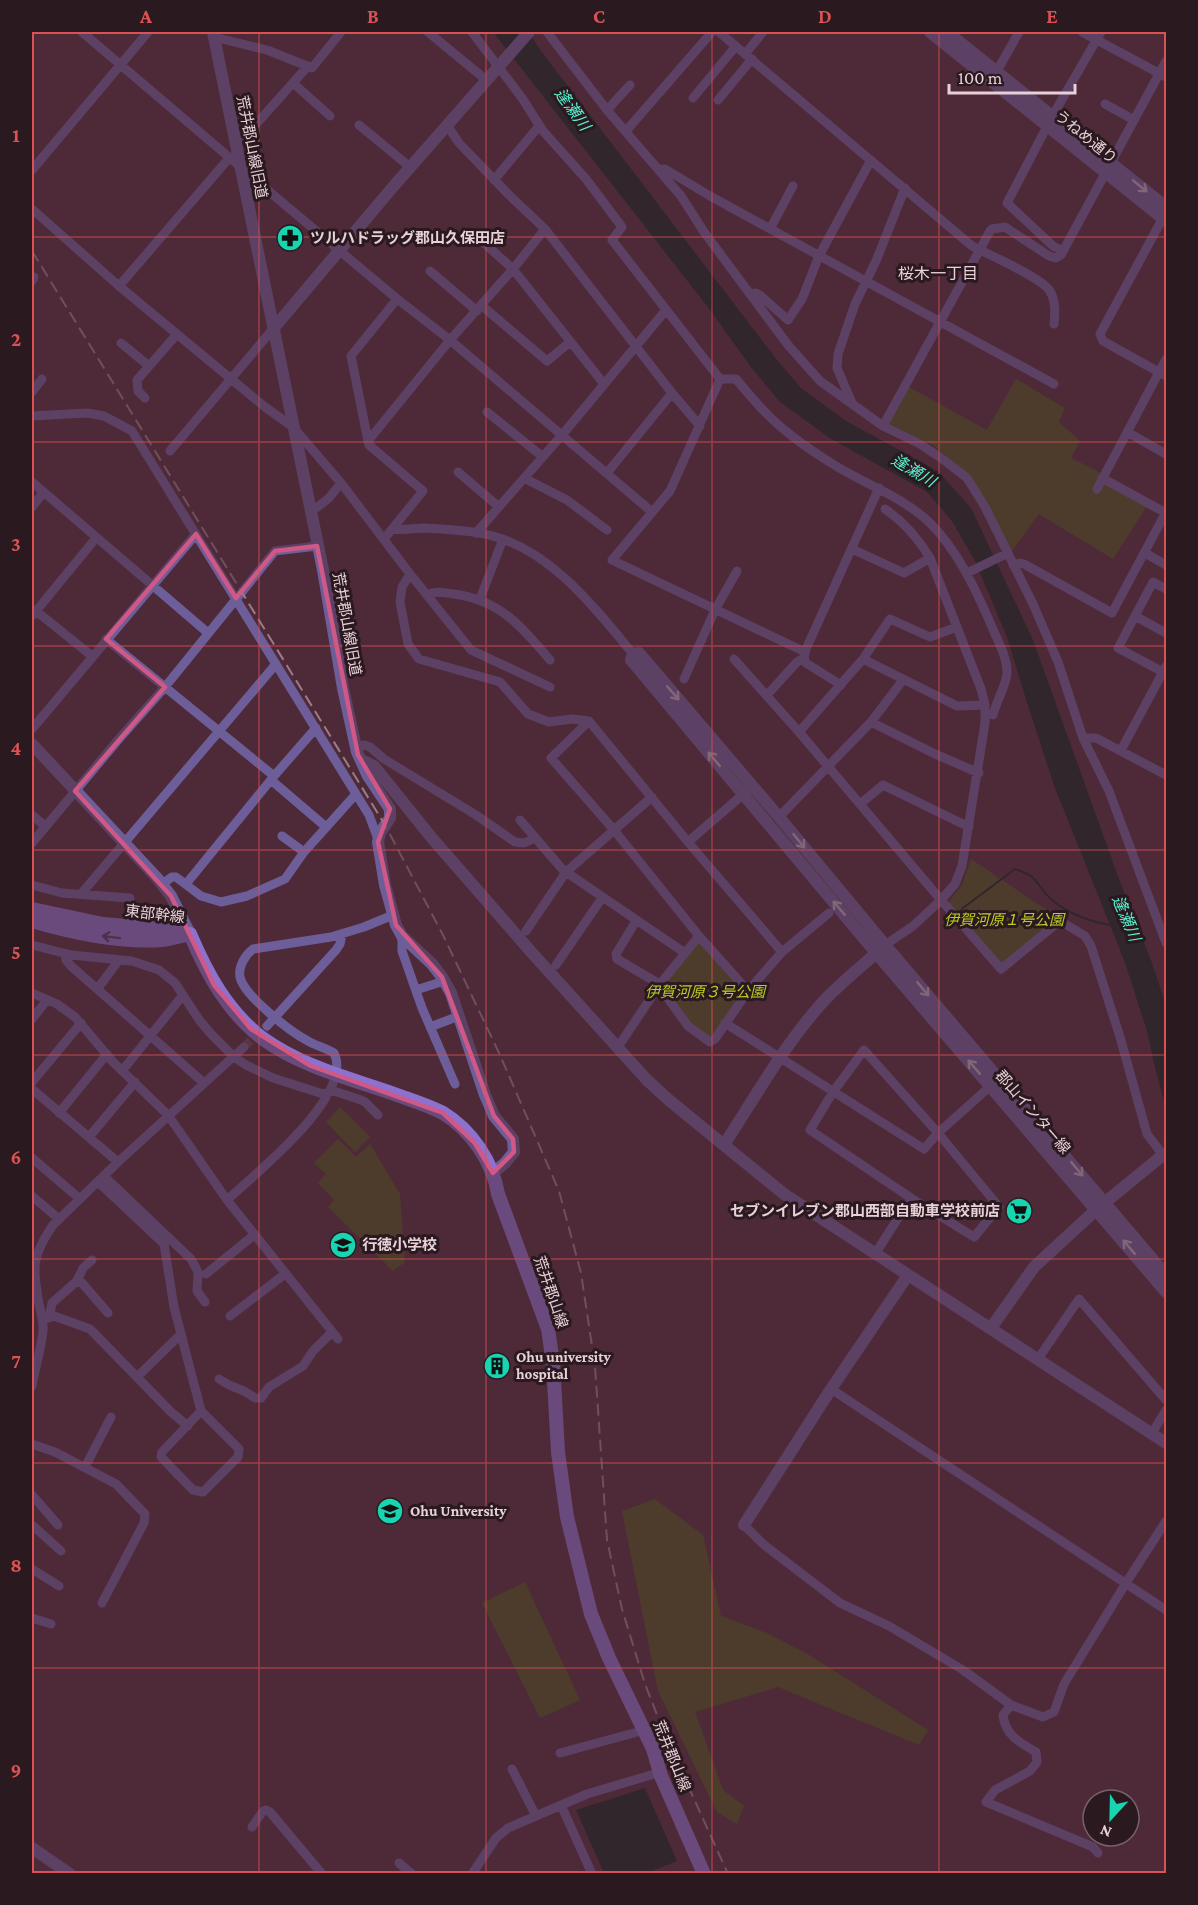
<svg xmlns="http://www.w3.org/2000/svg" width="1198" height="1905" font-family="'Crimson Pro','Noto Sans JP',serif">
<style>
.green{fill:#4c521d}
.water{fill:#0d221d}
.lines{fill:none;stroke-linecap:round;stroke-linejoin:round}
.stream{stroke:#0d221d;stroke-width:2}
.minor-tunnel{stroke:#654351;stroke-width:9;stroke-dasharray:9 4.5;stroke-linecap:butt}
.minor{stroke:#6d5e99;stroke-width:9}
.tertiary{stroke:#6d5e99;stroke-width:12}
.secondary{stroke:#8c71cf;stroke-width:14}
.rail{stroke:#9a7b87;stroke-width:2;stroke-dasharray:12 6;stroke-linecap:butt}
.oneway{stroke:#c3aec5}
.oneway2{stroke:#4c385d}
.marked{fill:none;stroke:#cf5887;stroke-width:4.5;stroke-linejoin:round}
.grid{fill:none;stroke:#da5254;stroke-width:1.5;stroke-opacity:0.55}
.labels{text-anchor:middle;stroke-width:6;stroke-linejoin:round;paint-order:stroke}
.street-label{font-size:15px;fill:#e8d0d8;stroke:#2a191f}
.poi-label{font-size:15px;font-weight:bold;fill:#e8d0d8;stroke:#2a191f;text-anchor:start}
.park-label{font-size:15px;font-style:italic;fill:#bdcc25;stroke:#2a191f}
.water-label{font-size:16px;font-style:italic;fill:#57f2d0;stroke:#2a191f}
.neighbourhood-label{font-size:16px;fill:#e8d0d8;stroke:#2a191f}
.neatline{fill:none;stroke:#da5254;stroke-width:2}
.grid-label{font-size:20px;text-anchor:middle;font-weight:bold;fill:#da5254}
</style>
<rect width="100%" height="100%" fill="#4e2a39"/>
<path class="green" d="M1016,379L1065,408L1059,422L1080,441L1071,458L1101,473L1147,506L1113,559L1039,514L1011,552L966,474L933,445L887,423L907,386L987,430Z
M971,859L1042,907L1059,915L1001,965L948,903L962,885Z
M698,943H702L741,988V993L712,1038H707L690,1023L665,988L666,984Z
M340,1107L370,1137L355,1152L326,1122Z
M338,1139L356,1157L370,1144L400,1194L405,1262L393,1271L328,1207L334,1200L318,1183L326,1174L314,1163Z
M655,1499L703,1535L721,1616L767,1633L809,1655L928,1730L919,1745L778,1687L695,1712L723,1790L744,1806L737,1824L717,1812L658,1691L622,1511Z
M525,1582L580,1700L540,1718L482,1603Z"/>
<path class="water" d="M493,32H529L538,47L777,360L801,388L846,421L938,471L971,508L1033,640L1119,879L1151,960L1166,1005V1108L1156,1072L1147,1031L1124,960L1055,788L1029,709L1007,637L975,561L952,521L927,492L831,439L780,402L751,367L707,306Z
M645,1788L677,1861L647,1873H604L576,1810Z"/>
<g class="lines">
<path class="stream" d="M958,915L963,908L1015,869C1040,877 1034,883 1050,898C1067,914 1088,921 1110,925"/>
<path class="minor-tunnel" d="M244,1047L267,1026"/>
<path class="minor" d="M82,32L284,204L396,298L450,340L652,512
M428,32L485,79
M472,32L522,98L543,131L586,179L622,227L612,240L720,379H736C746,391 756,403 766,413C786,434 812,451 836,466C867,485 903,497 930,523C957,550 974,586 989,620C995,636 1007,655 1007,672C1007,685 996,701 993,715
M547,32L607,110L681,196L704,232L750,294L788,345L820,381L883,426L920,444L941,458L967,478L985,507L1033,604L1058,662L1083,738L1109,791L1166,943
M719,32L972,246C989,255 1041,277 1050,291C1056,302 1055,313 1054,324
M1082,32L1166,77
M214,37L267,50L312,68L341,32
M745,54L763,32
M997,71L1019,32
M293,83L330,116
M693,98L736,46
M718,100L752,59
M1105,104L1134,120
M607,110L630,85
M359,125L410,167
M447,125L459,143L508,194L545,229L672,393L607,473
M626,131L712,32
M235,141L242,140L308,66
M659,169H665L710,196L1054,384
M32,170L148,32
M494,180L539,126
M32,209L119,286L265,407L293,427L341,483L410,574L471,650L550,687
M1165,214L1100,334L1103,341L1166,376
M770,229L793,186
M484,243L513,269L604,384
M1063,251L1053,246L1007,203L1053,115L1101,32
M430,271L477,311
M32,281L34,277
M119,286L230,157
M750,294L756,293L761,296L788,320L802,299L819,256L871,160
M481,305L547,361L570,342
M121,343L149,366
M720,379L670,491L612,560L805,652
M32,392L42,379
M672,393L700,426
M145,398L138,391L137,380L177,334
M852,403L837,368L838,354L855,304L876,261L905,188
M487,412L543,457
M32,416L87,413L104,416L132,431L369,815L378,839
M883,426L990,231L992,229L1005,227L1049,256L1056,258L1061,255L1166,61
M1127,432L1166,454
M368,441L351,356L397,299
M170,451L273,329
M458,472L499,507
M524,478L567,500L607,530
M1102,478L1166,513
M32,482L208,633
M1097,489L1166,359
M32,507L43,493
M311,512L329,498L341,483
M392,529C403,531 414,528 425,528C445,529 469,530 489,535C550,549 595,608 633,654
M476,533L562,435L666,310
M384,539L423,491L369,445L368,441L450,340L513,269L545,229
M852,549L904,573L930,558
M1145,553L1166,565
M1013,565L1020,563L1024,564L1112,613L1166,512
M967,573L1008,553
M410,574L402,587L400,602L408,644L419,659L500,682L528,714L549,722L572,719L589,721L688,842L782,952L748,991
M427,595C436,590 444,593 454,594C500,600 522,627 550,660
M480,599L503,539
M36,611L92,656
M32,616L96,538
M1135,616L1166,633
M106,639L274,776
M804,658L806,663L841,685
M734,659L799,732L941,900L955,884L962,866L985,723V705L981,689L930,558C918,538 904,522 885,509
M863,659L957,706L985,705
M1163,672L1118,648L1153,582L1166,589
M684,679L715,610L737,571
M767,695L797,662L804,658L806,649L879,488
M589,721L551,758L614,830L699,936L660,984L618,1047
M871,722L935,754L979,773
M32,729L196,534
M799,732L863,659L890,619L930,637L957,627
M1083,738H1096L1166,775
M356,748L364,745L370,747L384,759L476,815L515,842L524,843L535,838
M1121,750L1166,666
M271,780L326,827
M860,804L883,785L969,827
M32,815L45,826
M779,817L871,722L903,680
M520,820L563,870L685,953
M282,836L304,852
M688,842L748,790
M32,843L118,740L165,687L275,551L317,546
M162,884L172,877H176L201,896L221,902L247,896L285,879L304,852L356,794
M186,884L274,776L316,728
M32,885L62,893L130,898
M81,894L276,664
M636,921L616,954L617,959L656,982L688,1026L710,1042L715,1039L748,991L699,936
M526,931L566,872L652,797
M402,936V951L422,1008L455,1084
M32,945L71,955L132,961L159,970L175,983L200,1021L212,1035L234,1057L246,1065L273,1078L323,1094L334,1091L361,1100L365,1102L378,1115
M885,945L913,926L941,900L1001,969L1056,924L1062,922L1085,936L1091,946L1120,1037L1147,1134L1166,1159
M782,952L829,913
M65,954L66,960L71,966L204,1083
M556,965L602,898
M98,988L119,960
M416,990L444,981
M32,993L57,1004L75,1017L113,1062L168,1115L227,1200L338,1339
M32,1019L47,1000
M725,1023L924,1149L938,1133L995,1082
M267,1026L336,950L340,944L342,934
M430,1027L459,1016
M864,1050L938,1133L999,1207L974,1237L911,1198L810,1130L833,1092Z
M122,1071L183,995
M32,1082L81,1023
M32,1089L118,1162
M59,1113L107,1054
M89,1137L135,1082
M32,1158L80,1199
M104,1176L191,1259L198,1272L197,1291L205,1302
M98,1182L164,1244L174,1307L201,1411L239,1449L238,1457L203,1492L193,1490L161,1457L162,1452L201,1411
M32,1196L59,1219
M227,1200C255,1174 355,1095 334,1053C326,1048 316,1046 308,1041C291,1032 244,996 240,977C238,967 245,955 253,949L331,937L364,927L393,915
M875,1254L911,1198
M206,1274L254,1235
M77,1281L83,1268L92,1260
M230,1316L285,1274
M49,1318L52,1303L77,1281L82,1283L108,1313
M42,1320L54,1316L90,1329L171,1412L188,1426
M1038,1359L1079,1299L1166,1400
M137,1377L181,1334
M219,1379L229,1385L244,1391L255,1398H261L269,1387L303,1366L313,1351L332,1332
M32,1386C35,1368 41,1350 43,1331C44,1323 41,1313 39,1304C33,1267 31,1257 53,1225L118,1162L244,1047
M831,1389L1166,1610
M1152,1433L1166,1410
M32,1444L55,1452L116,1484L145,1514L144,1523L102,1603
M85,1467L111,1417
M32,1495L58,1525
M32,1525L61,1551
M744,1525L763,1544L840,1603L889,1626L963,1670L1011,1705L1043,1717L1054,1712L1064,1684L1126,1583L1166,1521
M32,1569L59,1586
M32,1618L51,1624
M1011,1705L1003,1715C1005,1735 1020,1743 1036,1752L1037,1762L1030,1771L995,1790L986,1802L1093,1847L1098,1853
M560,1753L645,1730
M512,1769L536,1816
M561,1805L592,1874
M252,1827L263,1811L266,1810L270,1812L322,1874
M399,1863L412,1874
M472,1874L496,1838L508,1828L587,1794L661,1772"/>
<path class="tertiary" d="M213,32L323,570L343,688L357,752L368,776L390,809V818L380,833L378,842L385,885L396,925L402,936L432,964L442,977L451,993L485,1095L494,1116L513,1139L514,1152L505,1163L493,1173
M930,32L1166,221
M947,32L1166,207
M273,329L392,188L529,32
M32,744L157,878L171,896L190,934
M361,761L366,762L374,766L431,837L533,954L647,1080L670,1101L784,1194L1166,1443
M724,1145C755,1097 783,1047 821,1004C839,984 862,966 882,948
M1166,1275L885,945L779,817L639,653L633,654L631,660L876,953L1166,1292
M991,1328L1034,1267L1097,1209L1163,1155
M744,1525L831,1389L908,1275
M32,1848L70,1874"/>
<path class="secondary" d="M32,909L103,924L161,929L182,933
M32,921C73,933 119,943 162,940C171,939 181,936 190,934
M190,934C207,974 227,1011 262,1038C303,1068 353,1079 400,1096C414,1101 430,1106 443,1113C471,1130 493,1162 498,1194L548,1329L553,1363L558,1452L567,1517L591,1614L609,1658L653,1749L661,1776L704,1874"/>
<path class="rail" d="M32,251L385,825L443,935L500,1055L559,1191L581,1273L595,1366L607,1540L622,1609L645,1684L665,1735L728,1874"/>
</g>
<defs><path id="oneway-shaft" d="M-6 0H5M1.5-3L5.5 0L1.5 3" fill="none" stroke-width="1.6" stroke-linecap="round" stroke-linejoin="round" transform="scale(1.5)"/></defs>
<g class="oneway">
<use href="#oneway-shaft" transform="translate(1140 186) rotate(39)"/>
<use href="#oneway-shaft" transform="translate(673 693) rotate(49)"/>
<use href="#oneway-shaft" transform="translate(714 759) rotate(-130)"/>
<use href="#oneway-shaft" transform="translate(799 841) rotate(51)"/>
<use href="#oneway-shaft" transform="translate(839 908) rotate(-130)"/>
<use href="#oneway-shaft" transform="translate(923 989) rotate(50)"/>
<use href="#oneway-shaft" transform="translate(974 1067) rotate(-131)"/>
<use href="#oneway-shaft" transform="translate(1077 1169) rotate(50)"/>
<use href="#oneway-shaft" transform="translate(1129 1247) rotate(-130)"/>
</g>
<use class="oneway2" href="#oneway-shaft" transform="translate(111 937) rotate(-173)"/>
<path d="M0 0H1198V1905H0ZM196,534L236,598L275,551L317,546L358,755L390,809L378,842L396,925L442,977L494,1116L513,1139L514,1152L493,1173L474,1142L443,1113L311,1066L251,1029L214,985L171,896L75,791L165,687L106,639Z" fill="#4e2a39" fill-opacity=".55" fill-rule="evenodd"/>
<path class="marked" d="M196,534L236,598L275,551L317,546L358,755L390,809L378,842L396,925L442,977L494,1116L513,1139L514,1152L493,1173L474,1142L443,1113L311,1066L251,1029L214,985L171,896L75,791L165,687L106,639Z"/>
<path class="grid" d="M259,32V1874M486,32V1874M712,32V1874M939,32V1874M32,237H1166M32,442H1166M32,646H1166M32,850H1166M32,1055H1166M32,1259H1166M32,1463H1166M32,1668H1166"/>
<defs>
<symbol id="pharmacy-disc" viewBox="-11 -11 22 22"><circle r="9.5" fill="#18d5b2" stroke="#2a191f"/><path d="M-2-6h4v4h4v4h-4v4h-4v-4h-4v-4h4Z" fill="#111"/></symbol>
<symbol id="supermarket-disc" viewBox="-11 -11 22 22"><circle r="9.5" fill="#18d5b2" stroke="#2a191f"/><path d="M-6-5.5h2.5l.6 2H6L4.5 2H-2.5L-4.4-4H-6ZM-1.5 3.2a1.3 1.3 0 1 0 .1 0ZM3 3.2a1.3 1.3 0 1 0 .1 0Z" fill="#111"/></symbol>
<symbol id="school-disc" viewBox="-11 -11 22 22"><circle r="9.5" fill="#18d5b2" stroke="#2a191f"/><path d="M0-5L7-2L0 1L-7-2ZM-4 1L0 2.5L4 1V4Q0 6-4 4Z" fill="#111"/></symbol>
<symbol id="building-disc" viewBox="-11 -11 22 22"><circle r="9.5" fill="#18d5b2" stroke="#2a191f"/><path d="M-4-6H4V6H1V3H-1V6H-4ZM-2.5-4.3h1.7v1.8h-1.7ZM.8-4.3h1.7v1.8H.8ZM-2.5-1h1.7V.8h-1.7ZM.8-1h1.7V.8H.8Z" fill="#111"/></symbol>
<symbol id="university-disc" viewBox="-11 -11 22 22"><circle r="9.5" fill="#18d5b2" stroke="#2a191f"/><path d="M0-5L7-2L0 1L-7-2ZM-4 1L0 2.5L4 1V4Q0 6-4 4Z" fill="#111"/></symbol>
</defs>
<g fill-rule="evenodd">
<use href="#pharmacy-disc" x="275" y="223" width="30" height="30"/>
<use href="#supermarket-disc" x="1004" y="1196" width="30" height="30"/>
<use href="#school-disc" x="328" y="1230" width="30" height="30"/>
<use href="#building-disc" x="482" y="1351" width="30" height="30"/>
<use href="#university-disc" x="375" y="1496" width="30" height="30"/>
</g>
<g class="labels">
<g class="street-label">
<text transform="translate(1086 137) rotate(39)" y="5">うねめ通り</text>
<text transform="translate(252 147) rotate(79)" y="5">荒井郡山線旧道</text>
<text transform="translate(347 624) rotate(80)" y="5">荒井郡山線旧道</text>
<text transform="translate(155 914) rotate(7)" y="5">東部幹線</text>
<text transform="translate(1033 1112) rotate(49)" y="5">郡山インター線</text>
<text transform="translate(551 1292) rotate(71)" y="5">荒井郡山線</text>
<text transform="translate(672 1756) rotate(68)" y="5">荒井郡山線</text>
</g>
<g class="poi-label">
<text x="310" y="243">ツルハドラッグ郡山久保田店</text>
<text x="1000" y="1216" text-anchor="end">セブンイレブン郡山西部自動車学校前店</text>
<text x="362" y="1250">行徳小学校</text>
<text x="516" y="1362">Ohu university<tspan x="516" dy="17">hospital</tspan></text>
<text x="410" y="1516">Ohu University</text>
</g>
<g class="park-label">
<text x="1004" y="925">伊賀河原１号公園</text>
<text x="705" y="997">伊賀河原３号公園</text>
</g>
<g class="water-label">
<text transform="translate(573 109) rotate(54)" y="6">逢瀬川</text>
<text transform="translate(914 470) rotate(31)" y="6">逢瀬川</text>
<text transform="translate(1127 918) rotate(67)" y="6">逢瀬川</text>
</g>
<g class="neighbourhood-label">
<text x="938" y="279">桜木一丁目</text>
</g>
</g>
<rect width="1198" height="1905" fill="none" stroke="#2a191f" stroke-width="66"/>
<g transform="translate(1111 1818) rotate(202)"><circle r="28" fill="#2a191f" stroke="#766269" stroke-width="1.5"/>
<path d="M0-4.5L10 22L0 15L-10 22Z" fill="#18d5b2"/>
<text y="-9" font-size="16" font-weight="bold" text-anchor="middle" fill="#e8d0d8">N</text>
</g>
<path d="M949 84v9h126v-9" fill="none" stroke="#e8d0d8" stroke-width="3"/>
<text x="958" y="84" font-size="18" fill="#e8d0d8" stroke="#2a191f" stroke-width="4.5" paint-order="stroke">100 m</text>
<rect x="33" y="33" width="1132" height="1839" class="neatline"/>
<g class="grid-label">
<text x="146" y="23">A</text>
<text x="373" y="23">B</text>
<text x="599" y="23">C</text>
<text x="825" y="23">D</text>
<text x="1052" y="23">E</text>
<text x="16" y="142">1</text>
<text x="16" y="346">2</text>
<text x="16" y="551">3</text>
<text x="16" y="755">4</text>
<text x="16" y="959">5</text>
<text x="16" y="1164">6</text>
<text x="16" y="1368">7</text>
<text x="16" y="1572">8</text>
<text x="16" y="1777">9</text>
</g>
</svg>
